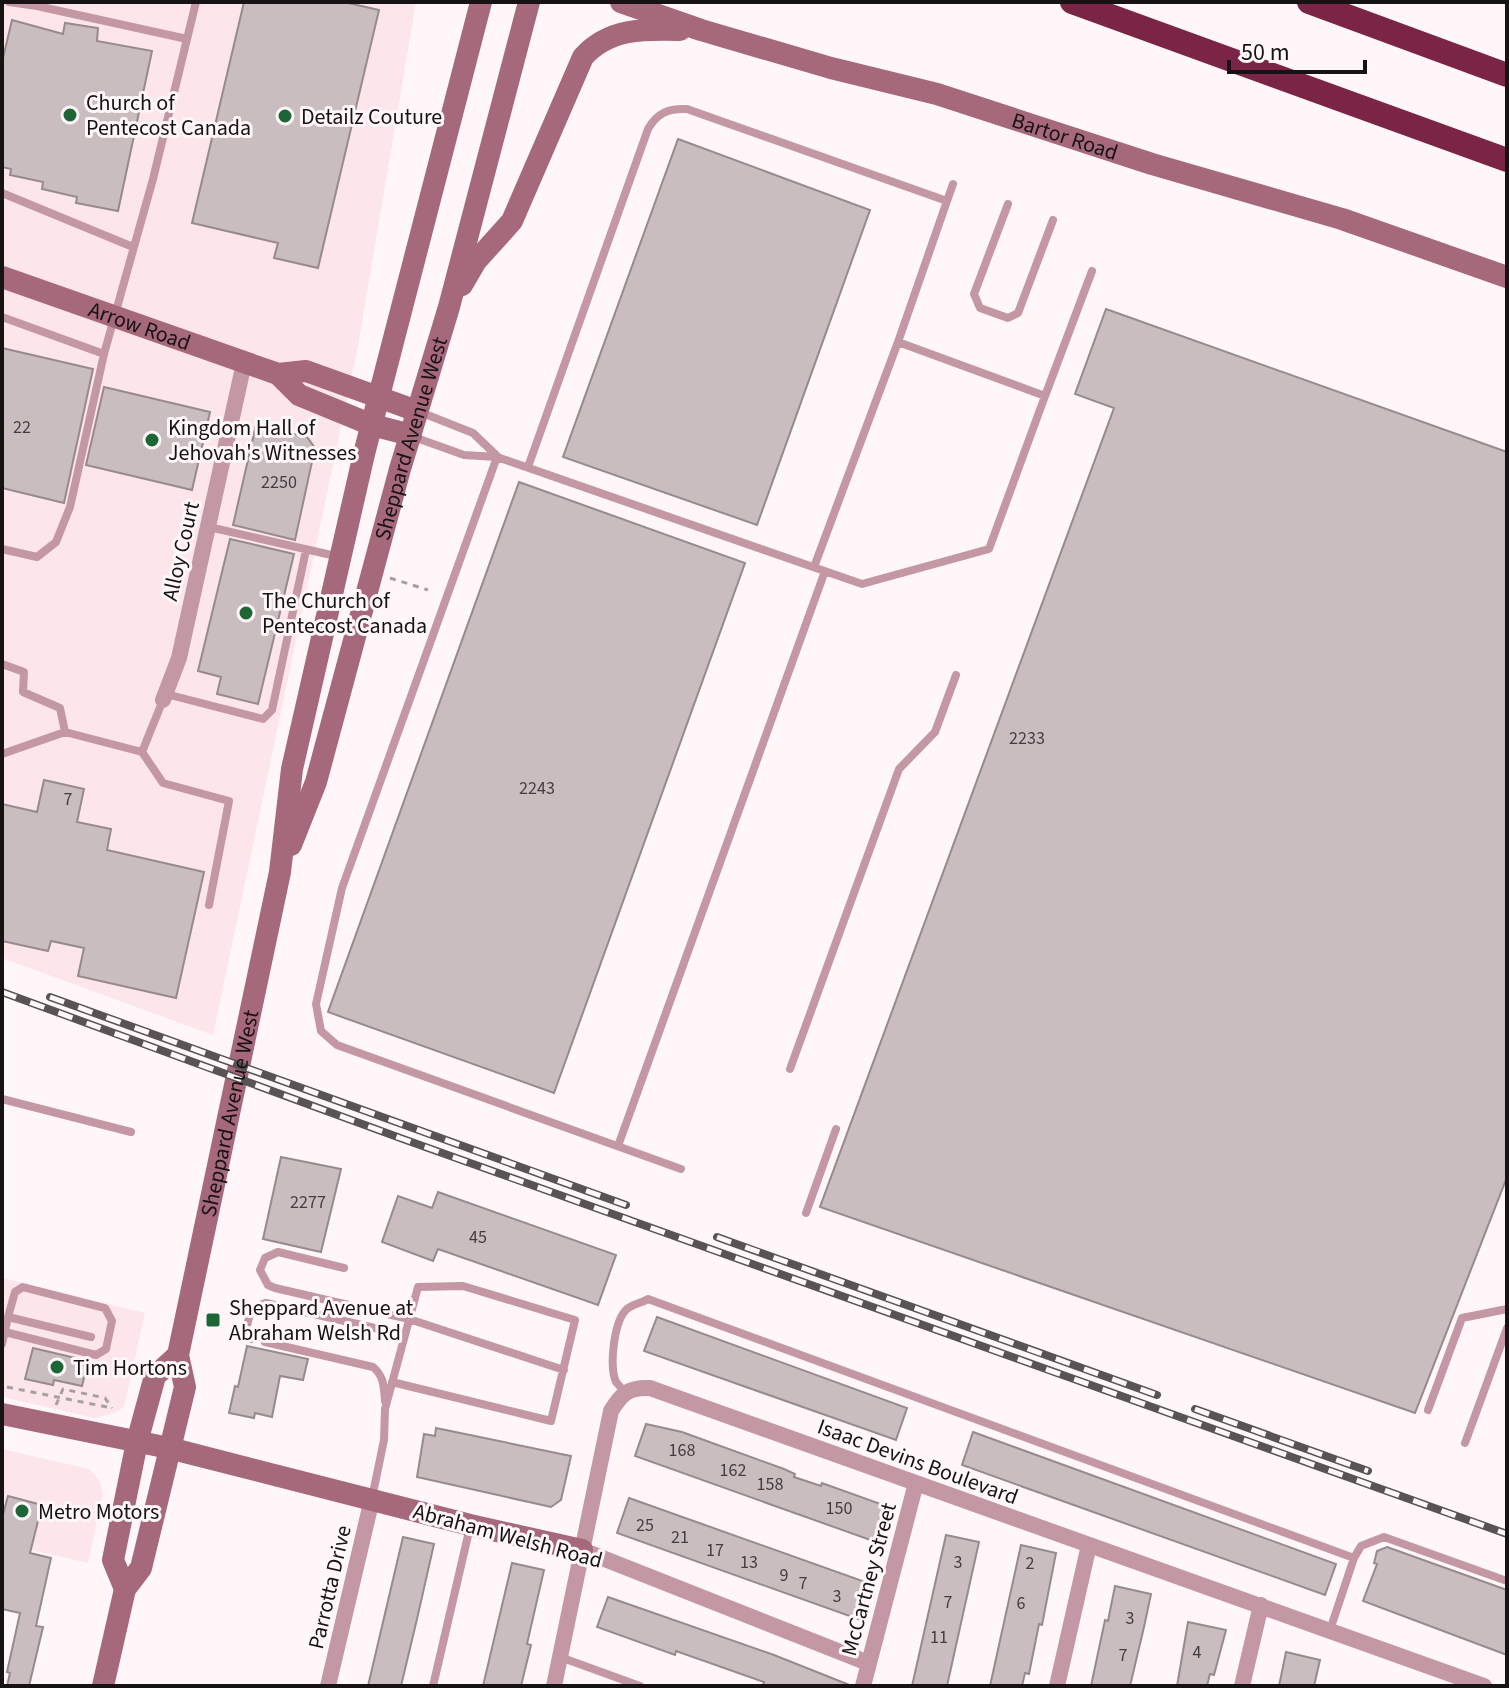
<svg xmlns="http://www.w3.org/2000/svg" width="1509" height="1688" font-family="'Source Sans 3',sans-serif">
<style>
.built{fill:#fce5eb}
.building{fill:#cabdc0;stroke:#978a8d;stroke-width:2}
.lines{fill:none;stroke-linecap:round;stroke-linejoin:round}
.path{stroke:#a59fa1;stroke-width:3;stroke-dasharray:6 6;stroke-linecap:butt}
.lane{stroke:#c397a3;stroke-width:8}
.street{stroke:#c397a3;stroke-width:16}
.secondary{stroke:#a6687b;stroke-width:22}
.highway{stroke:#7b2546;stroke-width:24}
.rail-casing{stroke:#595355;stroke-width:8}
.rail{stroke:#fef6f8;stroke-width:5;stroke-dasharray:15;stroke-linecap:butt}
.poi-dot{fill:#1c6735;stroke:#fef6f8;stroke-width:3}
.labels{text-anchor:middle;stroke-width:6;stroke-linejoin:round;paint-order:stroke}
.number-label{font-size:18px;fill:#443d3f}
.poi-label{font-size:22px;fill:#171214;stroke:#fef6f8;text-anchor:start}
.street-label{font-size:22px;fill:#171214;stroke:#fef6f8}
</style>
<rect width="100%" height="100%" fill="#fef6f8"/>
<path class="built" d="M2,2H416L358,346L213,1035L2,958Z
M2,1278L145,1313L124,1407L114,1413L95,1418L2,1397Z
M2,1449L89,1469L99,1480L103,1493L88,1563L2,1543Z"/>
<path class="building" d="M244,2H344L379,10L318,268L274,258L278,243L192,223Z
M12,20L63,34L65,23L98,28L97,41L152,51L118,211L76,203L77,197L42,189L43,182L10,175L11,169L2,167V62Z
M678,139L870,210L757,525L563,457Z
M1106,309L1507,452V1177L1415,1413L820,1207L1114,408L1075,394Z
M2,348L93,369L64,503L2,488Z
M104,387L210,412L192,490L86,465Z
M256,425L307,437L315,448L295,540L233,525Z
M519,482L745,563L554,1093L328,1012Z
M230,539L294,554L258,704L217,694L221,677L198,671Z
M44,780L84,789L77,822L111,829L107,850L204,872L176,998L78,976L84,948L51,941L48,951L2,941V804L37,812Z
M281,1157L341,1169L321,1252L263,1239Z
M438,1192L616,1255L598,1305L438,1249L433,1261L382,1242L398,1196L432,1208Z
M657,1317L907,1408L896,1440L644,1351Z
M247,1346L308,1359L303,1380L280,1376L272,1417L255,1413L254,1418L229,1413L235,1386L238,1387Z
M33,1348L80,1359L79,1364L87,1366L82,1386L54,1380L53,1385L25,1379Z
M646,1424L682,1432L784,1469L795,1474L794,1477L821,1486L822,1483L889,1507L876,1542L635,1456Z
M436,1428L571,1456L561,1500L551,1507L417,1477L424,1434L435,1436Z
M973,1432L1336,1564L1325,1595L962,1465Z
M8,1496L42,1505L30,1553L51,1558L36,1626L43,1627L29,1686H7L10,1673L7,1672L20,1613L2,1609V1518Z
M629,1498L871,1584L858,1619L617,1533Z
M946,1535L979,1542L947,1686H912Z
M403,1537L434,1544L417,1619L401,1686H368Z
M1021,1545L1056,1553L1042,1625L1039,1624L1029,1674L1025,1673L1022,1686H990Z
M1387,1547L1507,1590V1655L1363,1601L1377,1564L1374,1563L1377,1551Z
M512,1563L544,1570L527,1644L531,1645L521,1686H483Z
M1115,1586L1151,1594L1144,1627L1130,1686H1091L1105,1620L1108,1621Z
M608,1597L774,1655L852,1686H763L764,1682L676,1651L675,1655L597,1627Z
M1188,1622L1226,1630L1214,1675L1210,1674L1207,1686H1177Z
M1286,1652L1320,1660L1314,1686H1279Z"/>
<g class="lines">
<path class="path" d="M390,578L428,590
M7,1387L112,1408
M56,1405L63,1389L105,1398L112,1408"/>
<path class="lane" d="M9,2L37,6
M38,2L37,6L187,39
M2,193L133,247
M1008,204L974,294L980,308L1008,318L1018,313L1053,220
M2,317L104,354L153,179L196,2
M898,342L1045,396L1092,271
M420,412L473,433L497,456
M411,436L464,455L497,457L862,584L989,549L1045,396
M497,457L342,888L316,1004L321,1031L337,1045L681,1169
M528,467L648,129C657,113 669,108 687,109L947,201L953,184
M209,527L340,557
M2,549L37,557L56,542L70,507L104,354
M814,567L898,342L947,201
M2,664L24,672L23,692L60,708L65,732
M166,694L263,719L272,710L306,550
M142,752L163,783L229,801L209,905
M2,754L65,732L142,752L163,700
M790,1069L899,769L935,732L956,675
M2,1099L131,1132
M618,1146L825,571
M806,1213L836,1129
M344,1268L278,1252L265,1258L260,1270L268,1285L275,1288L409,1319L564,1370
M5,1332L96,1355L106,1349L112,1321L105,1308L23,1287L15,1292L8,1317
M252,1339L246,1330C249,1316 250,1307 266,1303L405,1335
M265,1342L373,1367C384,1376 384,1387 385,1401
M2,1344L8,1317L91,1337
M624,1392C624,1391 617,1383 616,1382C609,1366 614,1324 625,1311C631,1304 640,1304 648,1299L1354,1558
M1428,1410L1462,1318L1507,1309
M1465,1443L1507,1328
M372,1498L384,1440L385,1409L418,1287L463,1286L575,1320L551,1421L392,1382
M1330,1630L1354,1558L1361,1546L1384,1537L1507,1581
M560,1657L640,1686
M433,1686L470,1527"/>
<path class="street" d="M163,700L179,658L244,363
M582,1550L868,1663
M328,1686L372,1499
M554,1686L611,1411C622,1393 629,1387 650,1388L1484,1686
M863,1686L916,1483
M1057,1686L1089,1545
M1242,1686L1261,1605"/>
<g class="secondary">
<path id="s1" d="M621,2L701,30L831,68L937,94L1152,164L1342,219L1507,277"/>
<path id="s2" d="M2,277L278,374L306,371L417,411"/>
<path d="M462,285L476,261L512,221L583,57C609,28 644,29 680,30"/>
<path d="M278,374L299,395L372,425L411,435"/>
<path id="s3" d="M291,845L316,782L400,469L449,307L529,2"/>
<path d="M2,1414L169,1448L470,1525L582,1550"/>
<path d="M125,1589L113,1560L137,1442L155,1376L178,1355"/>
<path id="s4" d="M103,1686L125,1589L141,1568L185,1387L178,1355L280,872L292,769L364,454L481,2"/>
</g>
<path class="highway" d="M1072,2L1507,160
M1309,2L1507,75"/>
<defs>
<path id="rail" d="M2,992L403,1139L1507,1534
M50,997L626,1205
M717,1237L1157,1395
M1195,1409L1368,1471"/>
</defs>
<use href="#rail" class="rail-casing"/>
<use href="#rail" class="rail"/>
</g>
<g class="poi-dot">
<circle cx="70" cy="115" r="8"/>
<circle cx="285" cy="116" r="8"/>
<circle cx="152" cy="440" r="8"/>
<circle cx="246" cy="613" r="8"/>
<rect x="205" y="1312" width="16" height="16" rx="4"/>
<circle cx="57" cy="1367" r="8"/>
<circle cx="22" cy="1511" r="8"/>
</g>
<g class="labels">
<g class="number-label">
<text x="22" y="433">22</text>
<text x="279" y="488">2250</text>
<text x="1027" y="744">2233</text>
<text x="537" y="794">2243</text>
<text x="68" y="805">7</text>
<text x="308" y="1208">2277</text>
<text x="478" y="1243">45</text>
<text x="682" y="1456">168</text>
<text x="733" y="1476">162</text>
<text x="770" y="1490">158</text>
<text x="839" y="1514">150</text>
<text x="645" y="1531">25</text>
<text x="680" y="1543">21</text>
<text x="715" y="1556">17</text>
<text x="749" y="1568">13</text>
<text x="958" y="1568">3</text>
<text x="1030" y="1569">2</text>
<text x="784" y="1581">9</text>
<text x="803" y="1589">7</text>
<text x="837" y="1602">3</text>
<text x="948" y="1608">7</text>
<text x="1021" y="1609">6</text>
<text x="1130" y="1624">3</text>
<text x="939" y="1643">11</text>
<text x="1197" y="1658">4</text>
<text x="1123" y="1661">7</text>
</g>
<g class="poi-label">
<text x="86" y="110">Church of<tspan x="86" dy="25">Pentecost Canada</tspan></text>
<text x="301" y="124">Detailz Couture</text>
<text x="168" y="435">Kingdom Hall of<tspan x="168" dy="25">Jehovah's Witnesses</tspan></text>
<text x="262" y="608">The Church of<tspan x="262" dy="25">Pentecost Canada</tspan></text>
<text x="229" y="1315">Sheppard Avenue at<tspan x="229" dy="25">Abraham Welsh Rd</tspan></text>
<text x="73" y="1375">Tim Hortons</text>
<text x="38" y="1519">Metro Motors</text>
</g>
<g class="street-label">
<text dy="8" stroke="none"><textPath href="#s1" startOffset="464">Bartor Road</textPath></text>
<text dy="8" stroke="none"><textPath href="#s2" startOffset="146">Arrow Road</textPath></text>
<text dy="8" stroke="none"><textPath href="#s3" startOffset="424">Sheppard Avenue West</textPath></text>
<text transform="translate(180 551) rotate(-77)" y="8">Alloy Court</text>
<text dy="8" stroke="none"><textPath href="#s4" startOffset="592">Sheppard Avenue West</textPath></text>
<text transform="translate(918 1461) rotate(20)" y="8">Isaac Devins Boulevard</text>
<text transform="translate(508 1535) rotate(15)" y="8">Abraham Welsh Road</text>
<text transform="translate(868 1579) rotate(-75)" y="8">McCartney Street</text>
<text transform="translate(329 1587) rotate(-77)" y="8">Parrotta Drive</text>
</g>
</g>
<rect width="1509" height="1688" fill="none" stroke="#171214" stroke-width="8"/>
<path d="M1229 60v12h136v-12" fill="none" stroke="#171214" stroke-width="4"/>
<text x="1241" y="60" font-size="24" fill="#171214" stroke="#fef6f8" stroke-width="6" paint-order="stroke">50 m</text>
</svg>
